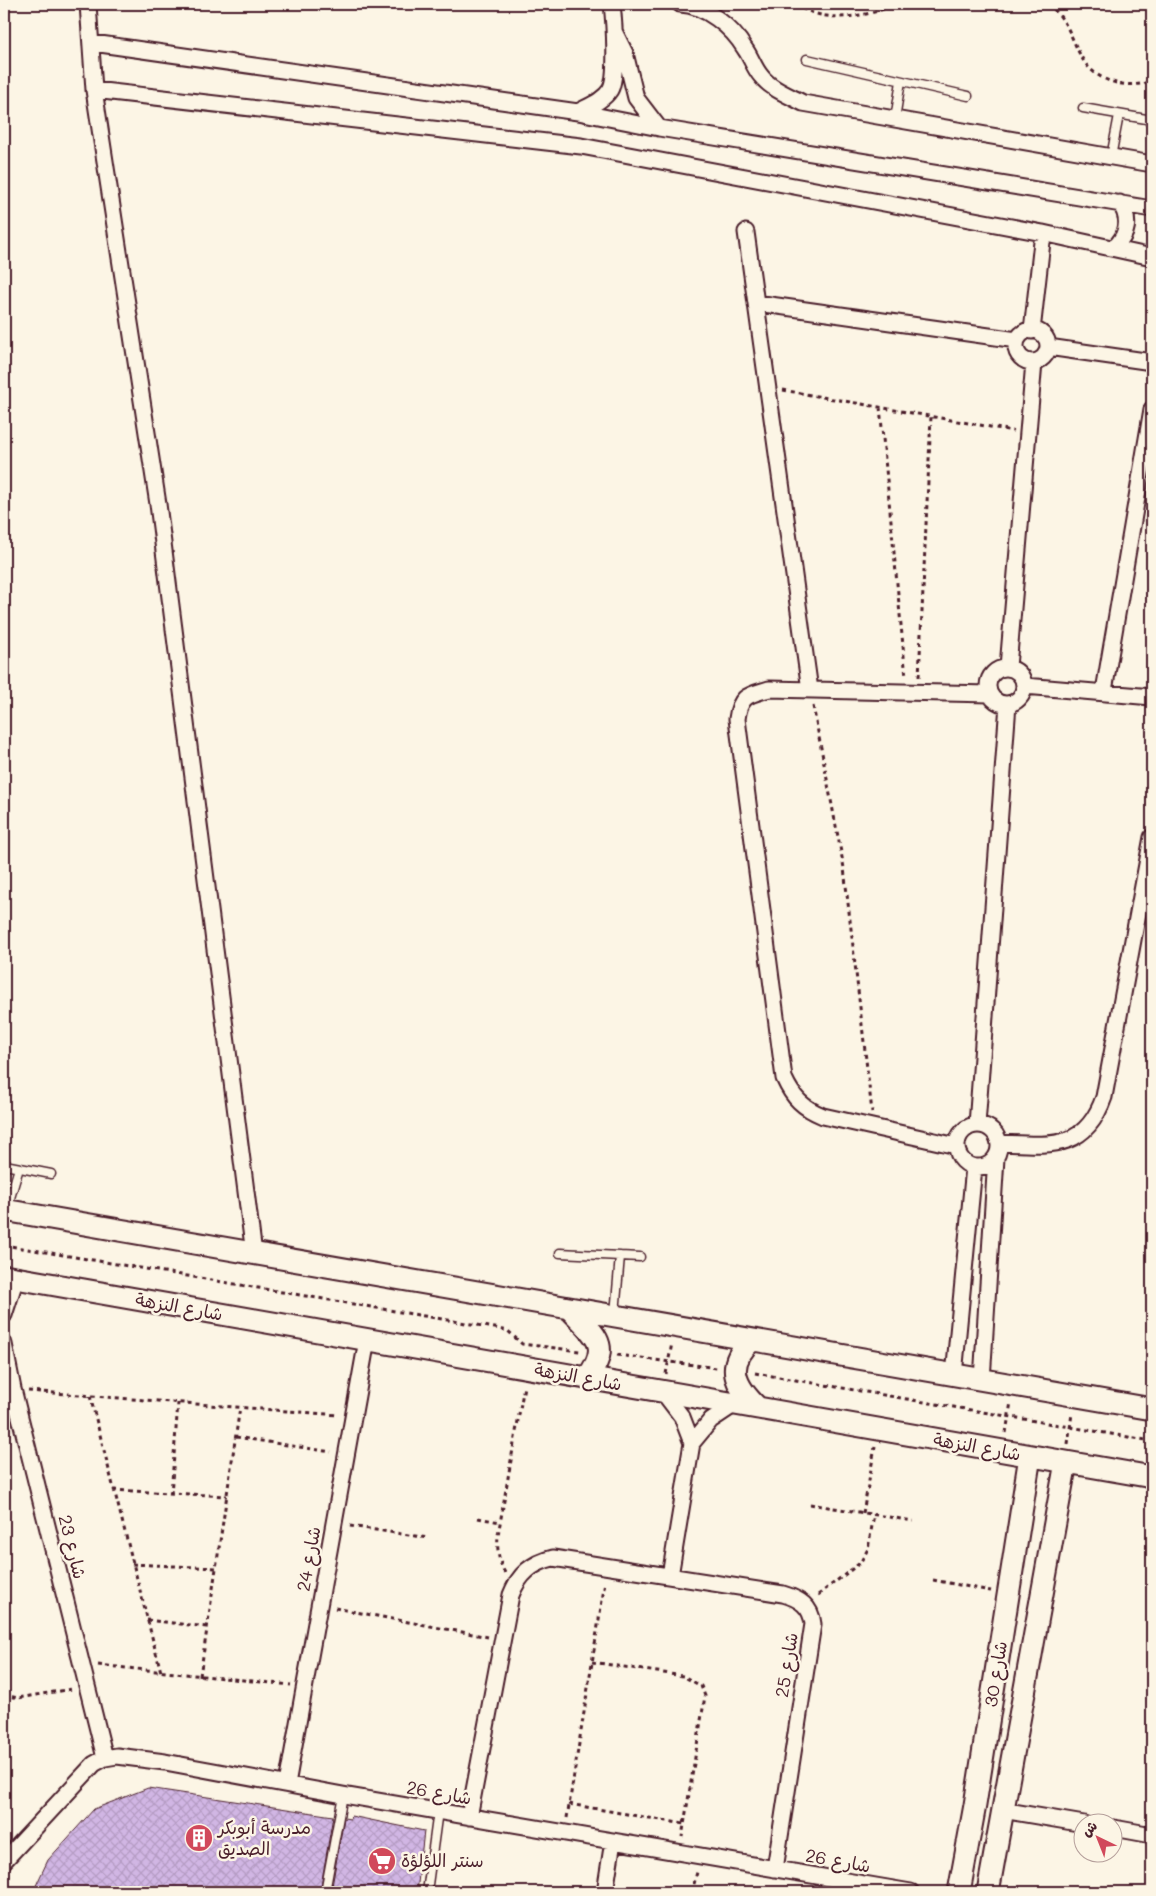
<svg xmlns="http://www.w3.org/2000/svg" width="1156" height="1896" font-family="Mali,'Playpen Sans Arabic',sans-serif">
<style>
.building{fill:url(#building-cross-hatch);stroke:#4a1f2b}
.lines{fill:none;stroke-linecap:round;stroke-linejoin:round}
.lane-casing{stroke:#4a1f2b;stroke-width:11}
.street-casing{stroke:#4a1f2b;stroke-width:19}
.secondary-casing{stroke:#4a1f2b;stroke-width:25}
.path{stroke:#4a1f2b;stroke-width:3;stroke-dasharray:4 4;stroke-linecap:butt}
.lane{stroke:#fcf5e5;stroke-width:8}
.street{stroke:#fcf5e5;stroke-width:15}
.secondary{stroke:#fcf5e5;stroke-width:21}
.labels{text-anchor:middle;stroke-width:5;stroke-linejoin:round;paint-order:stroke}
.street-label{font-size:18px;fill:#4a1f2b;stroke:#fcf5e5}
.poi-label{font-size:18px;fill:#4a1f2b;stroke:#fcf5e5;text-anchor:start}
</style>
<defs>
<pattern id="building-cross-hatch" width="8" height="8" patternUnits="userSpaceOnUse" patternTransform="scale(1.25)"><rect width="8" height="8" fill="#d1b6e4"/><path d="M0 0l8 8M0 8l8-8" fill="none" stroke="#b59cc4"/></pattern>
</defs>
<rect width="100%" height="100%" fill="#fcf5e5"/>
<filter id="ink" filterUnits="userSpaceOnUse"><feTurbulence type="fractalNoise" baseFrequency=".02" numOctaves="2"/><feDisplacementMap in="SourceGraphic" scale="10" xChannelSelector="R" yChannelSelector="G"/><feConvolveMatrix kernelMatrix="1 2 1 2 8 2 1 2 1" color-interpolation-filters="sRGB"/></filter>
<g filter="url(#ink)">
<path class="building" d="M148,1788L333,1816L320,1892H33L48,1860L94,1809Z
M351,1816L424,1831L417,1892H331L344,1818L350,1819Z"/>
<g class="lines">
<defs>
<path id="lane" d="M807,59L968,96
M1083,108L1152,120
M895,119L901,81
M1111,157L1119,115
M5,1165L51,1174
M7,1208L19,1168
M560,1253L640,1257
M615,1314L620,1256
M325,1892L343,1795
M427,1892L438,1811"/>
<path id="street" d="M88,4L94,90L158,504L254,1254
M680,4C705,5 732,27 745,49C751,57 754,68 761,76C771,89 788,95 803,103L1152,164
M615,33L625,53L636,98L659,128
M93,43L578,112L659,128L1152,209
M94,90L581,146L1043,233L1152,257
M578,112C589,106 603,101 610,90C618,77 614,21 612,4
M746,232L810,690
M1114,248C1128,235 1131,220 1120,203
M756,303L1017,340
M1016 346a16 16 0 1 1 32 0a16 16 0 1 1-32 0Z
M1032,331L1043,233
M1048,347L1152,362
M1008,667L1034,362
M988 686a18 18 0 1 1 36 0a18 18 0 1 1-36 0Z
M1025,686L1152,697
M1104,691L1152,409
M957 1146a21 21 0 1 1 42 0a21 21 0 1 1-42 0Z
M977,1125L1008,704
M999,1143C1049,1145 1085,1152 1104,1097L1152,837
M957,1146L823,1116C803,1108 793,1098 784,1078L737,719C740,694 750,695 769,689L990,694
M4,1315L16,1278
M4,1344L13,1389L105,1758
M954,1375L974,1167
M982,1380L996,1158
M663,1392L682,1417L692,1443L670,1576
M692,1443L711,1420L735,1404
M287,1784L367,1340
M1002,1810L1084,1824
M469,1817L511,1595C519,1574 532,1563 553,1558L783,1594C800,1599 811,1606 813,1624L775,1869
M1114,1828L1152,1835
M4,1861L94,1764L105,1758L117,1756L165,1762L343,1795L911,1892
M605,1892L613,1841"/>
<path id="secondary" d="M4,1210L1152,1409
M4,1276L1152,1477
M570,1309C594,1335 613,1344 587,1378
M752,1340C724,1365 735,1386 758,1408
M959,1892L975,1805L1030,1456
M988,1892L1066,1462"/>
</defs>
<use href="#lane" class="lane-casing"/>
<use href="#street" class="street-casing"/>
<use href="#secondary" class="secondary-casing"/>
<path class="path" d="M795,4C826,25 865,17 898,4
M1048,4C1071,23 1071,42 1085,63C1101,84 1129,89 1152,81
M783,390L1013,431
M880,407L906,677
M919,677L931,416
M813,706L844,868L872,1112
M4,1245L495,1328L508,1331L522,1344L580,1351
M617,1355L717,1368
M755,1373L1152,1441
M666,1374L672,1343
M28,1391L339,1415
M90,1396L161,1672
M1006,1433L1011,1402
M236,1437L331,1452
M1068,1444L1072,1413
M113,1490L227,1496
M171,1494L178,1403
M810,1504L913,1521
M863,1513L875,1447
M478,1518L500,1522
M350,1526L428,1538
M132,1564L216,1568
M505,1573C498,1560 497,1549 498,1535L524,1386
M933,1580L991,1591
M818,1595L860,1563L868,1549L874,1514
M335,1608L488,1637
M147,1620L207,1627
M592,1662L683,1676L701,1686L705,1696L682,1837
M98,1665L291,1685
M200,1676L240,1407
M4,1695L18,1698L72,1689
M569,1804L684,1824
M567,1818L605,1582
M692,1892L697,1872"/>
<use href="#lane" class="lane"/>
<use href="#street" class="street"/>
<use href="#secondary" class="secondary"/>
</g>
</g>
<defs>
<symbol id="building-disc" viewBox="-11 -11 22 22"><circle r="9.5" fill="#d1495b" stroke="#fcf5e5"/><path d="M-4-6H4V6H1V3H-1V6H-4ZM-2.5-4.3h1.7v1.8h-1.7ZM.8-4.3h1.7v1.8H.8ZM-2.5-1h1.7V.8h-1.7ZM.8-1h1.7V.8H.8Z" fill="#fff"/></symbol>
<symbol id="supermarket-disc" viewBox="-11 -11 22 22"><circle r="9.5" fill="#d1495b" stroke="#fcf5e5"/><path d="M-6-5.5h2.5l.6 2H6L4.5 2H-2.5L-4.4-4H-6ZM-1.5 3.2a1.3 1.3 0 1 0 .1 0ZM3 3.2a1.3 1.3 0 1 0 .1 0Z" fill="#fff"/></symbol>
</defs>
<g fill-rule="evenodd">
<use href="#building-disc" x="183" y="1822" width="32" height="32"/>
<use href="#supermarket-disc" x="366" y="1845" width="32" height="32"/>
</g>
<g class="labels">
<g class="street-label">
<text transform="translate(179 1307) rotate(10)" y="6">شارع النزهة</text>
<text transform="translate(578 1377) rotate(10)" y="6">شارع النزهة</text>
<text transform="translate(977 1447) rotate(10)" y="6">شارع النزهة</text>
<text transform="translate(72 1547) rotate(76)" y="6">شارع 23</text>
<text transform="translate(309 1559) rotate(-80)" y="6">شارع 24</text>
<text transform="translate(787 1665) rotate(-81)" y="6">شارع 25</text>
<text transform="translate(996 1674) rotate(-81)" y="6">شارع 30</text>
<text transform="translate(439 1793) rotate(10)" y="6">شارع 26</text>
<text transform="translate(838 1861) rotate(10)" y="6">شارع 26</text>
</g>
<g class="poi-label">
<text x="218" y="1834">مدرسة أبوبكر<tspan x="218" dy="21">الصديق</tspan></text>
<text x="401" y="1867">سنتر اللؤلؤة</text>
</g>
</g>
<rect width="1156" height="1896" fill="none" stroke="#fcf5e5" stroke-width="20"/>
<rect x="10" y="10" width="1136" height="1876" fill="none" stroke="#4a1f2b" stroke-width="2" filter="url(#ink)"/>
<g transform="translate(1098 1838) rotate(317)"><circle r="24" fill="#fcf5e5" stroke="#b59f9b"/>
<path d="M0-4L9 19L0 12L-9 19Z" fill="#d1495b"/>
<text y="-8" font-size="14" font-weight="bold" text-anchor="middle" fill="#4a1f2b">ش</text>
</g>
</svg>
